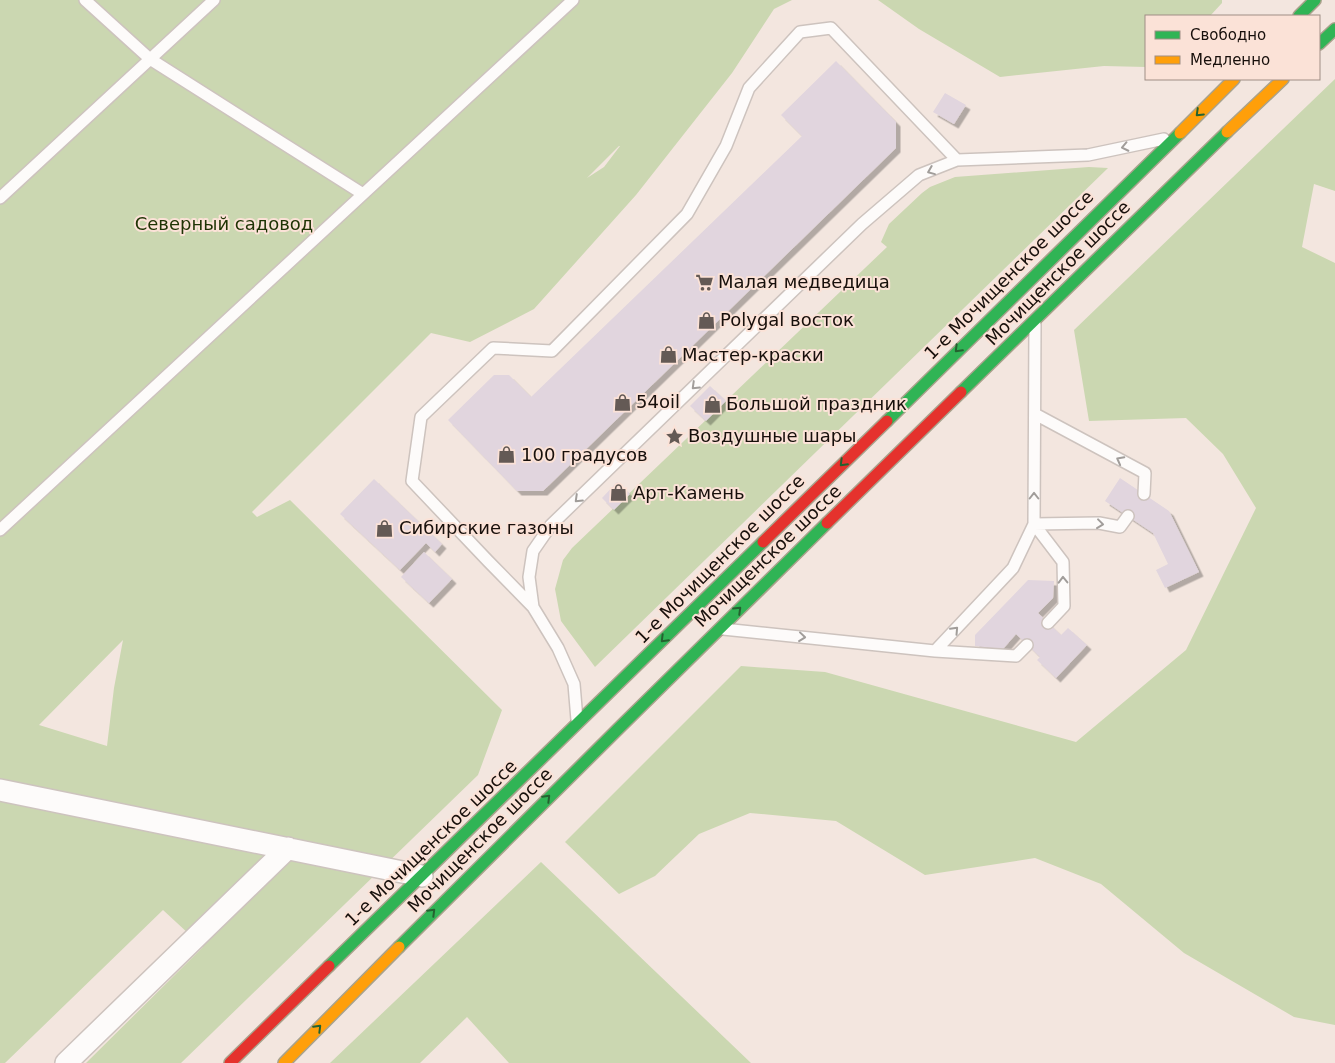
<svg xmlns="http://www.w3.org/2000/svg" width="1335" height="1063" font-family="'DejaVu Sans',sans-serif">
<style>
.green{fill:#cbd7b1;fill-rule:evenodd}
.building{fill:#e1d5de;filter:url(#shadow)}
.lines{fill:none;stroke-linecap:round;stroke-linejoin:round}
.lane-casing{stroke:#cdc3be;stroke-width:14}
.street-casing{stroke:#cdc3be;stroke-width:24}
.fast-casing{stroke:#a9a28c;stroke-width:14}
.slow-casing{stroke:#a9a28c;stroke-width:14}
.jam-casing{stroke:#a9a28c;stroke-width:14}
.lane{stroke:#fdfbfa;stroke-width:11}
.street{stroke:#fdfbfa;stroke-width:21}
.fast{stroke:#30b455;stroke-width:11}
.slow{stroke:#ff9f0a;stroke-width:11}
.jam{stroke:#e5322d;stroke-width:11}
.oneway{stroke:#246230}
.oneway2{stroke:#a19d9a}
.labels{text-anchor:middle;stroke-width:4;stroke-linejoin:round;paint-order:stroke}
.park-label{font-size:18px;fill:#1e3304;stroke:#fbe2d7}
.street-label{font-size:18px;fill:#170f0b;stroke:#fbe2d7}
.poi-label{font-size:18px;fill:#170f0b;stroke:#fbe2d7;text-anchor:start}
</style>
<defs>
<filter id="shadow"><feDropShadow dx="4.5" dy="4.5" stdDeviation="0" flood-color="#0004"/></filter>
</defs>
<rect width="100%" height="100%" fill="#f3e6df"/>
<path class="green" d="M0,0H792L774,9L732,73L636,195L534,309L470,342L431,333L252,512L257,517L290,500L502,710L478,775L181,1063H86L203,947L163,910L5,1063H0ZM620,146L604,167L587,178L619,146ZM123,640L114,688L107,746L39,725Z
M878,0H1222V3L1210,16H1146V67L1104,66L1000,77L919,29Z
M1335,79V191L1314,184L1302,247L1335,263V1025L1294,1017L1184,953L1101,884L1035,858L925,875L836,821L750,813L699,834L655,876L619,894L565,842L741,666L825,672L1076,742L1186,650L1256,508L1223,454L1186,418L1089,421L1074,330Z
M1089,167L1108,168L595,667L561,621L555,589L563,560L572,548L887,247L881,242L889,224L922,193L930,187L955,177Z
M541,862L751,1063H509L467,1017L420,1063H330Z"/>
<path class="building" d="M836,61L896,122V148L543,491H517L448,420L494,375H509L531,397L802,136L781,115Z
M945,93L966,105L954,124L933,112Z
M710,386L726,401L706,421L690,406Z
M1120,478L1169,511L1199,572L1165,588L1156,570L1168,564L1153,533L1105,501Z
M374,479L442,544L435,552L426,543L400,570L340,514Z
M617,482L630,494L614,510L602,498Z
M424,552L452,579L429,603L401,577Z
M1028,580L1054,581L1053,598L1038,613L1061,635L1068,628L1087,645L1056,678L1037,660L1040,657L1016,634L1003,649L975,646V635Z"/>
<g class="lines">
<defs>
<path id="lane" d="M85,0L150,59L363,194
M0,198L214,0
M1035,414L1145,473L1144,494
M1034,524L1063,562L1064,606L1048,623
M1034,524L1099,523L1120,527L1128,516
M0,530L573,0
M533,607L488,561L412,481L421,417L493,348L552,351L687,214L726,146L749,88L800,32L831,28L957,160
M723,629L935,651L1013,568L1034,524L1035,324
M935,651L1016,656L1027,645
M577,720L574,684L558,648L533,607L529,577L533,551L551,525L862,224L919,175L957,160L1088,155L1164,139"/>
<path id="street" d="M0,790L422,876
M66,1063L288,848"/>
<path id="fast" d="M1299,16L1315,0
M1319,44L1335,29
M961,392L1227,132
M887,421L1180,133
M399,947L618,729L827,523
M329,966L763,542"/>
<path id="slow" d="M1227,132L1283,79
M1180,133L1234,79
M284,1063L399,947"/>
<path id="jam" d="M827,523L961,392
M763,542L887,421
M230,1063L329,966"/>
</defs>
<use href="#lane" class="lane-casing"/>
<use href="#street" class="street-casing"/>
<use href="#fast" class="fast-casing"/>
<use href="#slow" class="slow-casing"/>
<use href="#jam" class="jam-casing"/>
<use href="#lane" class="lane"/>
<use href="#street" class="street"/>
<use href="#fast" class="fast"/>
<use href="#slow" class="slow"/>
<use href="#jam" class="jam"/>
</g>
<defs><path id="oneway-chevron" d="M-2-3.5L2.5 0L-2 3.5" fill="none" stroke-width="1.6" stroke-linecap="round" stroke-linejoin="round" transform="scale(1.25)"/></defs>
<g class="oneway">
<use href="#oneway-chevron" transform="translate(1199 113) rotate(136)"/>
<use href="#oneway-chevron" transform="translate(958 349) rotate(135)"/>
<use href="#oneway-chevron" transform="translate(843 463) rotate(135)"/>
<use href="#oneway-chevron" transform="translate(738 610) rotate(-44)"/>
<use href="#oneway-chevron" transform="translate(664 639) rotate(135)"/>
<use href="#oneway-chevron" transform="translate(547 798) rotate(-45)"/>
<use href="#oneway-chevron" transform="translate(432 912) rotate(-45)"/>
<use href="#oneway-chevron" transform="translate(318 1028) rotate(-45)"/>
</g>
<g class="oneway2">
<use href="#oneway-chevron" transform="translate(1125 147) rotate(168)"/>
<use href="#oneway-chevron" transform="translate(931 171) rotate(158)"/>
<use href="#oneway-chevron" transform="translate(695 386) rotate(136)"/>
<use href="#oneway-chevron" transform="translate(1120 460) rotate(-152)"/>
<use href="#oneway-chevron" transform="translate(1034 496) rotate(-90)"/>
<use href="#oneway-chevron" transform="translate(578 499) rotate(136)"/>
<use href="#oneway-chevron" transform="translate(1100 524) rotate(7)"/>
<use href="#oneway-chevron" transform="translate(1063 580) rotate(-91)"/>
<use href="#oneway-chevron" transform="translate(955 630) rotate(-47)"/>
<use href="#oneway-chevron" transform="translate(802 637) rotate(6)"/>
</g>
<defs>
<symbol id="supermarket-bare" viewBox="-9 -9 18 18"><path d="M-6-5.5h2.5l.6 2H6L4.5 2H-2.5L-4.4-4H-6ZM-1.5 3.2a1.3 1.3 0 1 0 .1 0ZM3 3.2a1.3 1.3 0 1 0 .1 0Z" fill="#645a55" stroke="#fbe2d7" stroke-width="2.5" paint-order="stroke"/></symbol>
<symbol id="shop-bare" viewBox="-9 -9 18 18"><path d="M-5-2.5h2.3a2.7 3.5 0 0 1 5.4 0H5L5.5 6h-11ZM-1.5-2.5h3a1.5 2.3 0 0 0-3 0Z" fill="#645a55" stroke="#fbe2d7" stroke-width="2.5" paint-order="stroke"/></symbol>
<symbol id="sight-bare" viewBox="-9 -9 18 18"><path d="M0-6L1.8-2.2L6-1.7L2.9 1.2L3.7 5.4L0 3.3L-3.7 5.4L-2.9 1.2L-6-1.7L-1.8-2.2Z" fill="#645a55" stroke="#fbe2d7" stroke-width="2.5" paint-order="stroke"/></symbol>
</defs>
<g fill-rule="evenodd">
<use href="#supermarket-bare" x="692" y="270" width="25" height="25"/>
<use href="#shop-bare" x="694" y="308" width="25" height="25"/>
<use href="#shop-bare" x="656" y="342" width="25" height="25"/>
<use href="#shop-bare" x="610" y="390" width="25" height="25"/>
<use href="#shop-bare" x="700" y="392" width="25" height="25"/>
<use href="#sight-bare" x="662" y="424" width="25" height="25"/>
<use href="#shop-bare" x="494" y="442" width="25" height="25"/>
<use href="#shop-bare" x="606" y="480" width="25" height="25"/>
<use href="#shop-bare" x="372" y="516" width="25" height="25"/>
</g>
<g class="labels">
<g class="park-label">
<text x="224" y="230">Северный садовод</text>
</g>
<g class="street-label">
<text transform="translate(1058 273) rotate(-45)" y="6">Мочищенское шоссе</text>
<text transform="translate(1009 275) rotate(-45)" y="6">1-е Мочищенское шоссе</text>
<text transform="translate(768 556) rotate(-44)" y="6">Мочищенское шоссе</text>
<text transform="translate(720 559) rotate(-45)" y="6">1-е Мочищенское шоссе</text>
<text transform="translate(480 840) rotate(-45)" y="6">Мочищенское шоссе</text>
<text transform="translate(431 843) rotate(-44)" y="6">1-е Мочищенское шоссе</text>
</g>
<g class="poi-label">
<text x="718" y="288">Малая медведица</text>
<text x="720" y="326">Polygal восток</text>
<text x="682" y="361">Мастер-краски</text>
<text x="636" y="408">54oil</text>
<text x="726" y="410">Большой праздник</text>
<text x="688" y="442">Воздушные шары</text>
<text x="521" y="461">100 градусов</text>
<text x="633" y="499">Арт-Камень</text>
<text x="399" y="534">Сибирские газоны</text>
</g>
</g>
<rect x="1145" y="15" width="175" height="65" fill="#fbe2d7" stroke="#a08e85"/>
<rect x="1155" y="31" width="25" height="8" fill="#30b455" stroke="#a08e85"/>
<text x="1190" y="40" font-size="15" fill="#170f0b">Свободно</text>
<rect x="1155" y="56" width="25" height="8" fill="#ff9f0a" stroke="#a08e85"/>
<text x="1190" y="65" font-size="15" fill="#170f0b">Медленно</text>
</svg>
